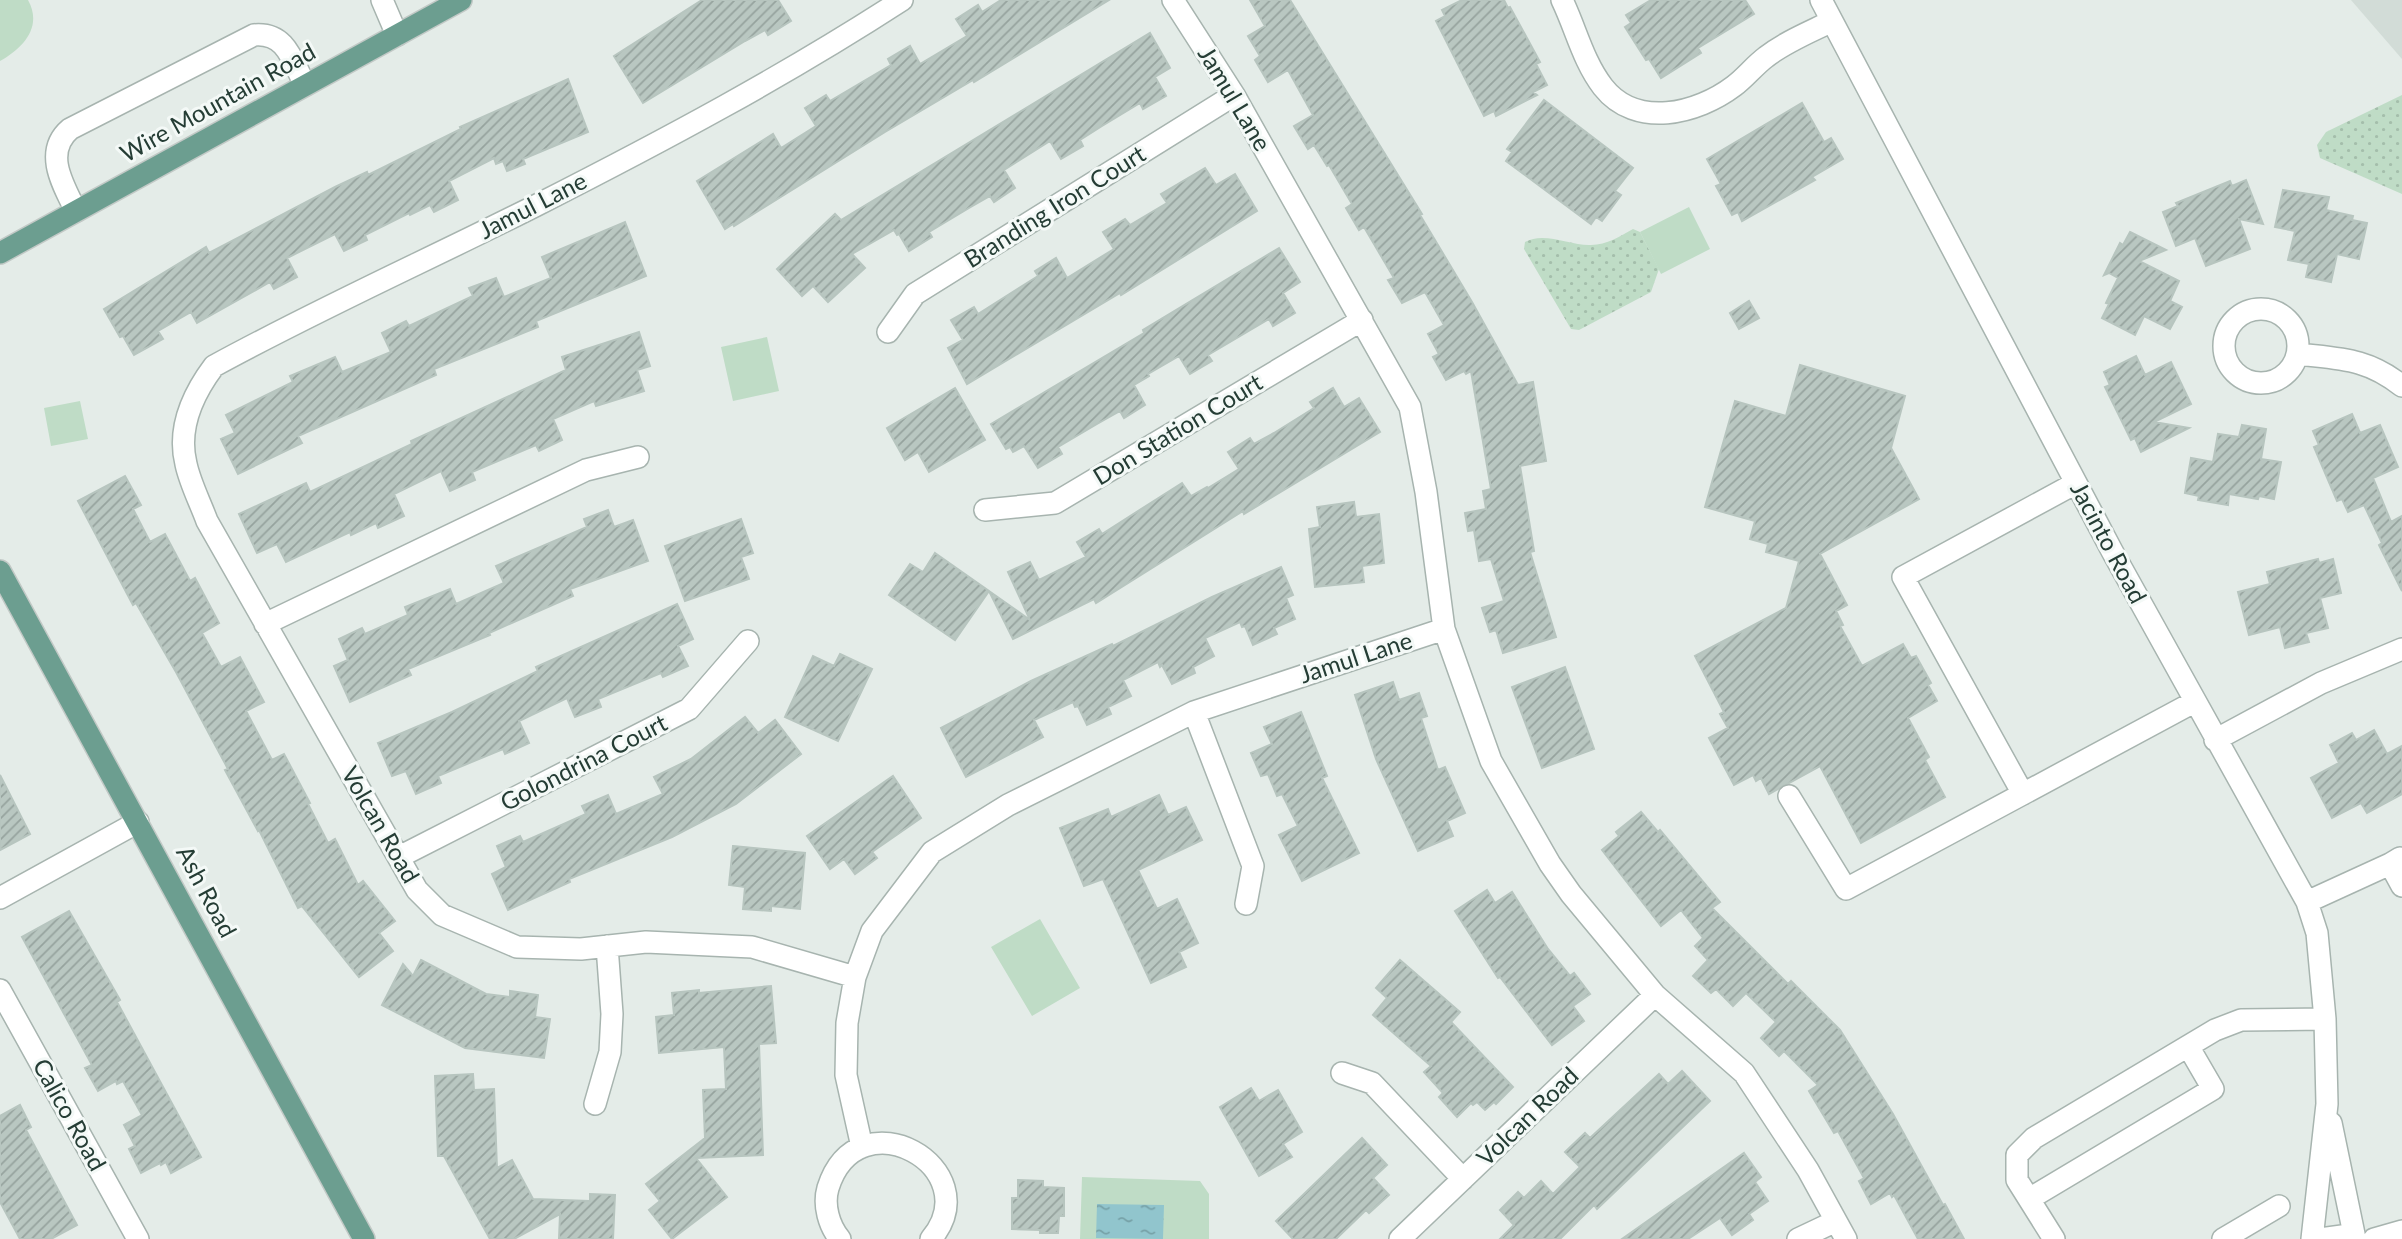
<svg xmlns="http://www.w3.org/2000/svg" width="2402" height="1239" font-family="Lato,sans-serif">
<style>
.built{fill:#d2dcd7}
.park{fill:url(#park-dots)}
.pitch{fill:#bfdcc6}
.water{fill:url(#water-ripples)}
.building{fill:url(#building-hatch);stroke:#b7c5bf;stroke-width:2}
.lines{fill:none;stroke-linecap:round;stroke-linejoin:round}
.minor-casing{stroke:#a7b4af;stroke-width:24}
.major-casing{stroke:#c2c9c6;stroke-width:24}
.minor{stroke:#fff;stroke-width:21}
.major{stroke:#6c9e90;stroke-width:21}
.labels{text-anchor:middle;stroke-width:6;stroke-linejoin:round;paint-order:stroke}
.street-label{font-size:24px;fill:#253d35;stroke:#f4f9f7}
</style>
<defs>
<pattern id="park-dots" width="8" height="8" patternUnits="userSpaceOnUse" patternTransform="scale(1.75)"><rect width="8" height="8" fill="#bfdcc6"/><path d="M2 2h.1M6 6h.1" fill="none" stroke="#a4beab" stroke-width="1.8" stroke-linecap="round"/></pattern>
<pattern id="water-ripples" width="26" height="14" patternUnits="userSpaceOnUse" patternTransform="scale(1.75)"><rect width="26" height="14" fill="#91c5cd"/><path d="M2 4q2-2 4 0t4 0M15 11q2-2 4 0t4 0" fill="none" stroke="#76a1a7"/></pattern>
<pattern id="building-hatch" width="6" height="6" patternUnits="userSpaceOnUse" patternTransform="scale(1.75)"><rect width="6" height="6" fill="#b9c7c1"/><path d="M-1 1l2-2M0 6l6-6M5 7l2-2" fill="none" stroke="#96a39e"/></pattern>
</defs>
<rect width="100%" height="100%" fill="#e4ece8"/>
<path class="built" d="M2351,0H2402V59Z"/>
<path class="park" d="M2402,95V194L2320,158L2317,145L2326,132Z
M1633,229L1640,232L1659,269L1651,292L1579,330L1571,329L1524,249L1525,242C1544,231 1571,246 1591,245C1607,245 1620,236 1633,229Z"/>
<path class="pitch" d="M0,0H28C43,27 23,48 0,61Z
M1689,207L1710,249L1661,274L1640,232Z
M767,337L779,391L733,401L721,347Z
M80,401L88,439L51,446L44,408Z
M1040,919L1080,988L1032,1016L991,947Z
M1082,1177L1200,1181L1209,1194V1239H1080Z"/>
<path class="water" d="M1097,1204L1164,1205L1163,1239L1096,1238Z"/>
<path class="building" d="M702,0H778L791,21L768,35L765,30L745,41L643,103L614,56Z
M1001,0H1109L974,82L973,80L885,132L734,226L733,224L725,229L697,181L773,134L781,148L816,126L805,108L826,95L830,101L891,65L888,59L910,46L920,64L967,36L956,19L978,5L982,12Z
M1250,0H1290L1422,214L1420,215L1472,302L1518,385L1533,382L1546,461L1520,466L1534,551L1530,552L1556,637L1503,653L1496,630L1490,632L1482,608L1504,601L1491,559L1479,561L1474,530L1468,531L1465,513L1486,509L1483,491L1491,489L1471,371L1466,374L1464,371L1446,380L1433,357L1439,354L1428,334L1444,325L1425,292L1402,303L1388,280L1394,278L1364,227L1359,230L1346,208L1352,204L1329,165L1327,166L1314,145L1308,149L1294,126L1313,115L1288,70L1268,82L1255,60L1260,56L1248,36L1265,26Z
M1462,0H1504L1508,8L1510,7L1540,62L1536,64L1547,85L1533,92L1537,95L1496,116L1494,111L1484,116L1436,21L1445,16L1442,10Z
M1651,0H1745L1754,14L1698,48L1701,53L1661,78L1649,59L1646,60L1625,27L1631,23L1626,15Z
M1150,33L1170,68L1155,77L1166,96L1143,109L1140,103L1102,126L1080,140L1083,146L1061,159L1050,141L1004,170L1015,188L994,202L990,196L969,208L929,232L932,237L909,251L899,234L897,235L894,230L852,254L865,268L828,302L813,286L802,296L777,269L835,214L841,220Z
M568,79L588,132L523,159L525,164L507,171L503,161L496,164L494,158L449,181L458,200L434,212L430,205L410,215L409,213L365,235L367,240L344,251L335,234L287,258L297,277L274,289L270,282L197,323L191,312L158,331L163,339L134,355L123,336L120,337L104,309L206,247L209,253L335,187L367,172L368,175L461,129L460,127Z
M1544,100L1633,168L1615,191L1621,195L1602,221L1596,217L1591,224L1506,161L1512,152L1507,149Z
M1802,103L1824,142L1831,138L1843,159L1812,177L1815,180L1742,221L1738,212L1732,215L1716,186L1721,184L1707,159Z
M1205,168L1216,185L1235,174L1257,211L1121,295L1120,293L967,384L948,348L963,340L951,320L974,307L978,314L1038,276L1035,271L1056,258L1067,278L1114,249L1103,232L1125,219L1130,225L1167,203L1161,194Z
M2246,180L2263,224L2239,219L2250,249L2206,266L2195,238L2176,246L2163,212L2178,206L2176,203L2230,181L2232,186Z
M2283,190L2329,197L2326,210L2353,216L2352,220L2367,223L2359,259L2337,254L2331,282L2306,277L2309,264L2288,260L2295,231L2275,227Z
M625,222L646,276L536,321L538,327L434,369L436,375L298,436L302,443L238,474L221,439L235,433L226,415L293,382L290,376L335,357L342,372L391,352L382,333L406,321L409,326L473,296L469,288L496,278L504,297L551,278L542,257Z
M2130,232L2166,250L2139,261L2179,281L2170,301L2182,307L2170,329L2144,316L2135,335L2102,318L2109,304L2106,303L2118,278L2109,273L2104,275L2120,243L2123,245Z
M1279,248L1300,282L1283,293L1295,313L1273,326L1269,319L1208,355L1212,361L1190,374L1179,356L1148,374L1149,376L1134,385L1145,405L1124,418L1120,411L1097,424L1058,447L1062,454L1038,468L1024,446L1013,452L1010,447L1006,449L991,424L1144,333L1143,330Z
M1749,301L1759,318L1739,329L1730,313Z
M639,332L650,366L637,370L644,391L596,406L594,401L553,419L562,440L539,451L536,445L472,472L475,480L450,491L441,471L394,494L404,516L378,528L376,523L351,535L350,532L286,562L277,544L257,553L239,514L306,483L310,492L412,444L411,441L566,370L562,357Z
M2136,356L2145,375L2171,362L2191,404L2154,422L2189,428L2141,452L2135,438L2131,440L2105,387L2110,385L2104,372Z
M1800,365L1905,396L1891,448L1919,499L1820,554L1847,605L1836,611L1843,625L1840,626L1862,666L1903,644L1911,658L1916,656L1931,683L1928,685L1937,701L1908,718L1929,757L1925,760L1945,797L1861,843L1820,766L1769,794L1761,778L1756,781L1753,775L1734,785L1709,738L1728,728L1720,714L1724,712L1695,656L1786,608L1799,561L1766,552L1768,544L1750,539L1755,521L1705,507L1735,401L1786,416Z
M955,388L985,440L929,472L918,452L905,460L887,428Z
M1333,388L1344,407L1359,398L1380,432L1244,514L1243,511L1096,603L1094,599L1013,639L989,591L1030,620L1008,572L1030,562L1039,580L1086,557L1077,542L1099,529L1102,534L1182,483L1191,496L1207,487L1208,488L1239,469L1228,452L1250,438L1254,444L1274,433L1314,408L1310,402Z
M2352,414L2360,433L2380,425L2398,467L2373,478L2391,522L2402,516V591L2379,545L2382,543L2364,505L2348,512L2342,499L2337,501L2314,447L2319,445L2313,431Z
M2242,425L2266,429L2261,459L2281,462L2274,499L2259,496L2258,499L2229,494L2228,505L2198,500L2199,496L2185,493L2191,458L2213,462L2218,434L2239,437Z
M125,476L141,505L133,509L150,542L165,534L190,581L195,578L219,623L202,633L221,667L240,657L264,702L246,711L272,760L284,754L310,803L308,804L328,843L335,839L358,885L363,881L395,921L379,933L393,951L359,977L302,906L298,908L259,830L258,831L225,770L228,769L176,672L136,603L133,605L78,501Z
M1354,502L1356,517L1379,514L1384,563L1362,566L1364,582L1315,587L1309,529L1320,527L1317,507Z
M608,510L614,527L633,520L648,561L570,589L573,596L489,633L490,635L408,669L411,675L350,702L334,666L348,660L339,639L362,628L365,634L408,615L405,607L450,589L456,604L504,583L496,566L587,527L584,519Z
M741,519L753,553L741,557L749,579L685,601L665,546Z
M935,553L989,591L955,640L889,595L910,564L923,572Z
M2318,559L2319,563L2333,559L2341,593L2320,598L2328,628L2306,633L2309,642L2285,648L2280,627L2249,635L2238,592L2270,584L2267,572Z
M1281,567L1293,595L1286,598L1295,619L1274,628L1277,634L1253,645L1245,626L1242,627L1240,622L1205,638L1214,656L1193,667L1195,673L1172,684L1162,665L1160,667L1158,662L1123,680L1131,696L1108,707L1111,714L1087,725L1078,706L1075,707L1073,702L1034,720L1043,737L966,777L941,728L1031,681L1112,644L1113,646L1212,597Z
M677,604L693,639L678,646L688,666L663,677L661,673L598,699L601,707L575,717L567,698L519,721L529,743L505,754L503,749L438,776L441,783L416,794L406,771L392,776L378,743L452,712L538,671L536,667Z
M840,654L872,669L838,741L785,717L813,656L834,666Z
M1565,667L1594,749L1542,768L1512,687Z
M1393,682L1399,700L1419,693L1427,716L1421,718L1438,770L1445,767L1465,813L1447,821L1453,836L1418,851L1376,759L1355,695Z
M1301,712L1327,776L1322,778L1359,853L1302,881L1279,835L1298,826L1282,794L1277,796L1268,774L1261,776L1251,753L1272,744L1264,727Z
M745,717L758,733L775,720L801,754L736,804L672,837L569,879L570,882L508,910L492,874L506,867L497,846L520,836L523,842L566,823L586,814L582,806L608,795L616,814L663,794L654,777L691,759Z
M2374,730L2387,754L2402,746V794L2367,813L2361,803L2332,818L2311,778L2339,763L2330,745L2352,733L2356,740Z
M0,775L30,834L0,850Z
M893,776L921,818L872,852L877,858L855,874L844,859L830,869L807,836Z
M1159,795L1168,815L1186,807L1202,840L1138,870L1157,909L1177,899L1198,943L1179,952L1186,967L1151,983L1103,879L1084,886L1060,828L1108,809L1111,817Z
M1641,812L1658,832L1660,830L1720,902L1712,908L1788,984L1791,981L1840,1030L1893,1114L1943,1205L1945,1204L1964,1239H1918L1894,1195L1892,1197L1890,1193L1871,1204L1859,1181L1864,1178L1838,1131L1834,1133L1809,1091L1818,1085L1784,1051L1779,1056L1761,1038L1776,1022L1746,993L1733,1006L1716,989L1711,993L1693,976L1708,960L1695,946L1703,938L1681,910L1661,926L1602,850L1619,836L1616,832Z
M733,846L805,853L800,909L771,906V911L743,909L745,887L729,885Z
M1487,890L1495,903L1512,892L1548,949L1570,976L1574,973L1590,994L1573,1006L1584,1021L1552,1045L1500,977L1498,978L1455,911Z
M69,911L120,1000L117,1002L201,1157L171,1173L166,1162L161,1165L160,1163L141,1173L129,1149L135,1146L124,1125L142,1115L123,1081L117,1084L116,1081L98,1091L85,1068L92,1065L22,937Z
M421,960L486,994L510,997V991L538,995L535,1017L550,1019L544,1058L465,1048L382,1005L403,964L413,976Z
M1400,960L1460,1012L1451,1022L1513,1087L1496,1104L1494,1102L1485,1110L1477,1102L1473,1105L1471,1103L1457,1117L1439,1097L1443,1093L1424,1072L1431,1066L1373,1015L1387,998L1376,988Z
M771,986L776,1043L759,1044L763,1155L696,1158L727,1197L672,1239L649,1210L660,1201L646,1184L705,1138L703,1090L726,1089L724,1047L659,1053L656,1017L674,1015L672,993L699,990V993Z
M1682,1071L1710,1101L1597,1209L1594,1205L1560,1239H1500L1514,1225L1500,1210L1518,1192L1524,1198L1541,1181L1553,1194L1580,1167L1565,1152L1585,1133L1590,1138L1659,1074L1668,1084Z
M473,1074L474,1090L494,1089L497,1168L512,1160L533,1199L590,1201V1194L615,1195L613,1239H559L560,1214L514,1239H490L444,1156H438L435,1076Z
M1251,1088L1259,1101L1278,1090L1302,1132L1283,1144L1292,1157L1259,1176L1220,1107Z
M20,1105L31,1127L26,1130L77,1225L51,1239H20L0,1202V1116Z
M1362,1138L1387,1165L1373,1178L1389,1195L1369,1213L1366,1210L1336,1239H1293L1276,1221Z
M1744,1153L1761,1177L1755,1182L1768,1201L1749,1214L1753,1220L1732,1235L1720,1218L1688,1239H1622Z
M1018,1180L1043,1181V1187L1064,1188V1216H1059L1058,1233H1040V1230L1012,1229V1198H1018Z"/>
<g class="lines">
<defs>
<path id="minor" d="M382,0L397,35
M1562,0C1576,29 1583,61 1603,87C1636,129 1697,114 1734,86C1745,78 1754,66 1766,57C1785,42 1810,32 1832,21
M1821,0L2112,551L2307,902L2317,933L2325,1019L2327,1104L2312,1239
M76,211C63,185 43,152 70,129L254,35C286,32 292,60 305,85
M2224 346a37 37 0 1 1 74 0a37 37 0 1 1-74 0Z
M888,332L915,294L1234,95
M2298,354C2340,359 2367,358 2402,386
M985,510L1055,503L1362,320
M265,624L586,470L638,457
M1444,629L1491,761L1550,864L1571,894L1655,995L1744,1073L1808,1170L1846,1239
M1194,712L1253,866L1246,904
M2215,740L2321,683L2402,649
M2023,794L1903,577L2076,483
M1789,796L1846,889L2194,702
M399,857L689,709L748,641
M2400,858L2390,864L2402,886
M0,898L138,822
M2307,902L2390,864
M855,977L752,947L646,942L581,949L517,947L442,915L417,890L207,521C200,502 190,483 186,464C177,428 193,394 214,366C320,308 430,259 537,205C661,142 785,76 902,0
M0,990L138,1239
M1342,1073L1372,1083L1463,1179
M595,1104L610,1052L612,1014L607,946
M2331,1123L2355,1239
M862,1147L846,1075L847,1023L855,977L872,931L932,852L1008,805L1194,712L1444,629L1426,492L1410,407L1234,95L1173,0
M2029,1199L2213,1089L2188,1046
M840,1239C829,1226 823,1205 828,1188C858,1093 990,1168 931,1239
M1400,1239L1655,995
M1798,1239L1836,1221
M2054,1239L2017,1180V1155L2034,1138L2215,1030L2241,1020L2325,1019
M2223,1239L2279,1206
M2320,1239L2342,1236L2352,1239
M2374,1239L2402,1231"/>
<path id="major" d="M0,253L461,0
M0,571L364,1239"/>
</defs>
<use href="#minor" class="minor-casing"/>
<use href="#major" class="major-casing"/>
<use href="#minor" class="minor"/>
<use href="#major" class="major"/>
</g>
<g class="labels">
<g class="street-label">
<text transform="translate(1234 99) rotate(59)" y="8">Jamul Lane</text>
<text transform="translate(218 103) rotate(-29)" y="8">Wire Mountain Road</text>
<text transform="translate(533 206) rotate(-27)" y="8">Jamul Lane</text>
<text transform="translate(1055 207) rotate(-32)" y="8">Branding Iron Court</text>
<text transform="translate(1178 430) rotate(-31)" y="8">Don Station Court</text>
<text transform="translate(2108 543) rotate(62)" y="8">Jacinto Road</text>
<text transform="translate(1356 658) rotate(-18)" y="8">Jamul Lane</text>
<text transform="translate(584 763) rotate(-27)" y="8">Golondrina Court</text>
<text transform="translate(380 825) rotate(60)" y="8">Volcan Road</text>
<text transform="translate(206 892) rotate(62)" y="8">Ash Road</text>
<text transform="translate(69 1115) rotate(61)" y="8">Calico Road</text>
<text transform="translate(1528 1117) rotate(-44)" y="8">Volcan Road</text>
</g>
</g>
</svg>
